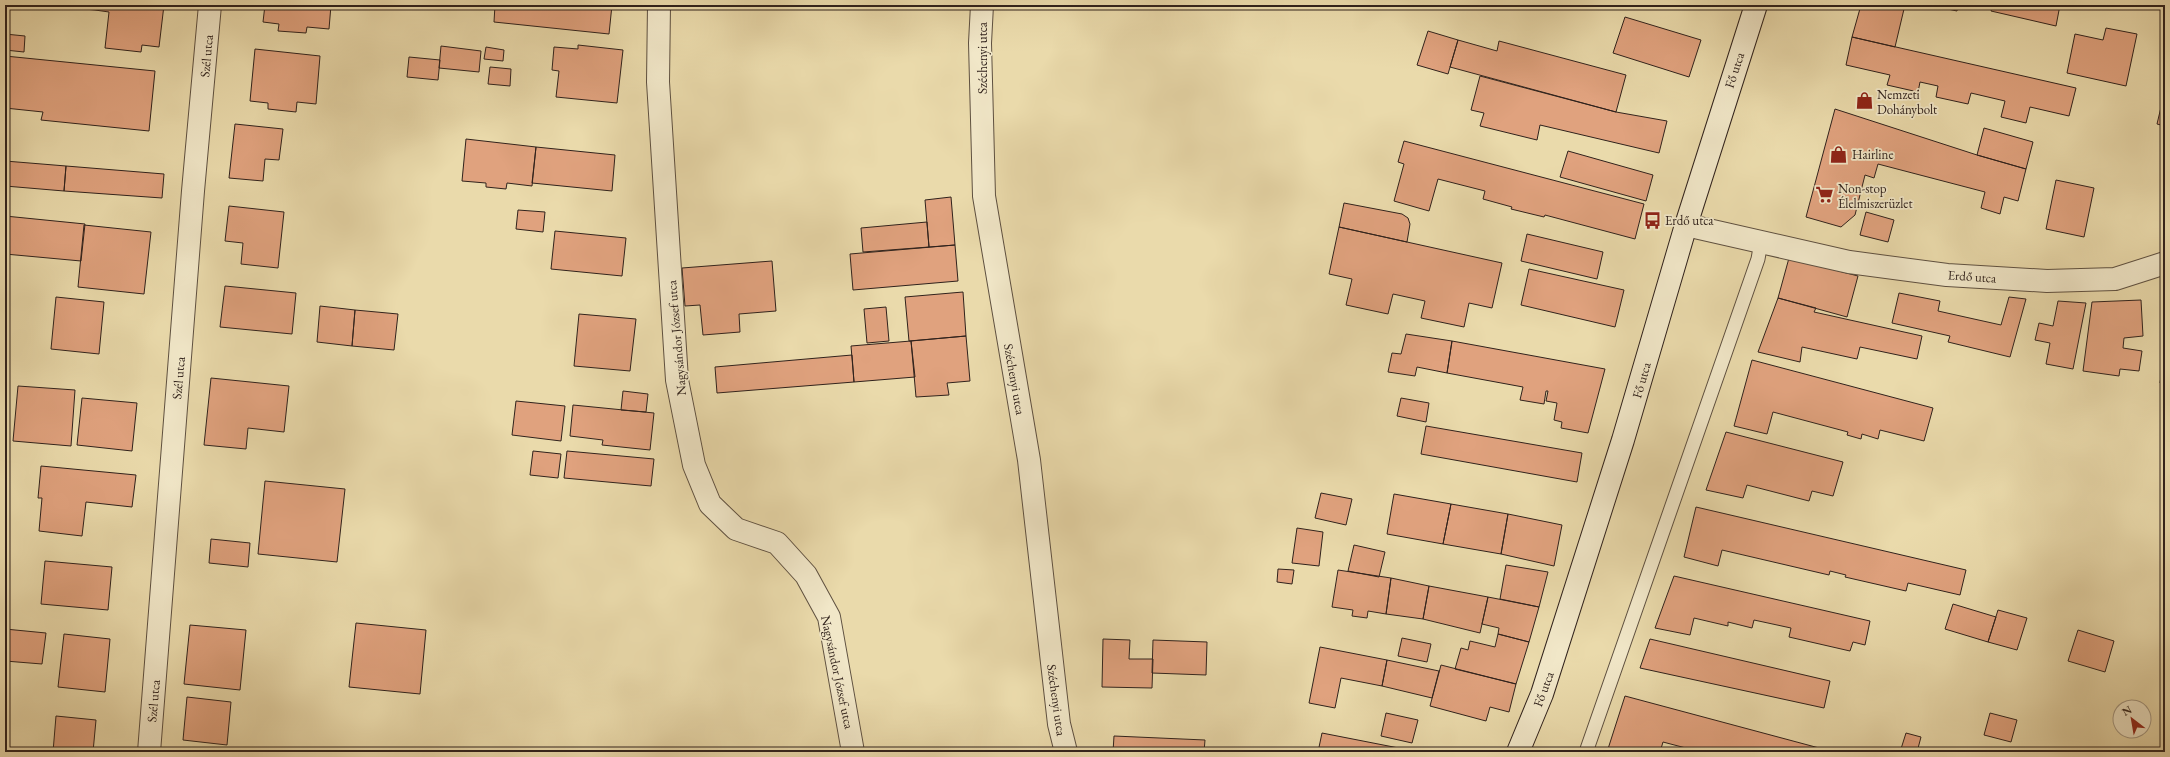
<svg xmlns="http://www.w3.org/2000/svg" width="2170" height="757" font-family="'EB Garamond',serif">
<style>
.building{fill:#e0a27e;stroke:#30221c}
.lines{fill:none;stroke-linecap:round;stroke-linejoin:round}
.service-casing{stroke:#5e5040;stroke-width:15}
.minor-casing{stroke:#5e5040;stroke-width:24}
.secondary-casing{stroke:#30221c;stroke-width:24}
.service{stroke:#f1e7c8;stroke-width:13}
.minor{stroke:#f1e7c8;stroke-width:22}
.secondary{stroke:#f1e7c8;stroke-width:22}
.labels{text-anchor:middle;stroke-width:3.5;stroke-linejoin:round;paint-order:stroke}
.street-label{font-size:13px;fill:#30221c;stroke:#f1e7c8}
.poi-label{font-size:13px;fill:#30221c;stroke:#f1e7c8;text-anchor:start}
</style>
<rect width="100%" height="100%" fill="#eadaab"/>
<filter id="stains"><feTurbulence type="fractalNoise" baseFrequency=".005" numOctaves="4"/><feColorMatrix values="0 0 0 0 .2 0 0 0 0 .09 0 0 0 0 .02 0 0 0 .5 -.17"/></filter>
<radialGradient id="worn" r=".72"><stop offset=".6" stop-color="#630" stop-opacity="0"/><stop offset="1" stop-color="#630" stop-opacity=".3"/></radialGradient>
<path class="building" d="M43,5H96L95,10Z
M96,5H164L159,47L142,45L141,52L105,48L109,12L95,10Z
M265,5H331L329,29L307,27L306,33L278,31L279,24L263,22Z
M495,5H612L609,34L494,22Z
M1861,5H1890L1904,9L1895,47L1852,37Z
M1929,5H1958L1957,11Z
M1993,5H2060L2056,26L1991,11Z
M1625,17L1701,40L1689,77L1613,53Z
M2106,28L2137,34L2126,86L2067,73L2075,34L2103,40Z
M1428,31L1458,40L1448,74L1417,65Z
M5,34L25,36L24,52L5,50Z
M1852,37L2076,88L2069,116L2030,107L2026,123L2001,117L2005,101L1971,93L1968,104L1936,97L1938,86L1920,82L1918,92L1887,85L1890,75L1846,65Z
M1458,40L1497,51L1499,41L1626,75L1616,112L1450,67Z
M578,45L623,50L617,103L556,97L559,71L552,70L554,47L578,49Z
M441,46L481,51L479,72L439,68Z
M486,47L504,50L503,61L484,59Z
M255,49L320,56L316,104L297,102L296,112L268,109V103L250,101Z
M5,56L155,71L149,131L41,120L43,112L5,108Z
M409,57L440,60L438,80L407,77Z
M490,67L511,69L510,86L488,84Z
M1480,76L1616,112L1667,121L1659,153L1540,125L1537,140L1480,126L1484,113L1471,110Z
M2162,103H2165V126L2157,124Z
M1835,109L1977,155L2026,169L2018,201L2004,197L2000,214L1981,208L1985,192L1878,164L1874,178L1865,175L1855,215L1841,227L1806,217Z
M235,124L283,129L279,160L265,159L263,181L229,178Z
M1984,128L2033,142L2026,169L1977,155Z
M466,139L536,147L532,186L507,183L506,189L486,187V183L462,181Z
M1404,141L1644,204L1635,239L1545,215L1544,217L1511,209L1512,207L1483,199L1485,191L1438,179L1429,211L1394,201L1404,164L1398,162Z
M536,147L615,155L612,191L532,183Z
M1568,151L1653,175L1646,201L1560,177Z
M5,161L66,166L64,191L5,186Z
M66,166L164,174L162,198L64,191Z
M2056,180L2094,188L2084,237L2046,229Z
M951,197L955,245L929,247L925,200Z
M1344,203L1402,214L1408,218L1410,224L1407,242L1339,227Z
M229,206L284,212L278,268L241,264L243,243L225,241Z
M518,210L545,212L543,232L516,229Z
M1866,212L1894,220L1888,242L1860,235Z
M5,216L85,224L81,261L5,254Z
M927,222L929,247L863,252L861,228Z
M84,225L151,232L144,294L78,287Z
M1339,227L1502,263L1492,308L1469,303L1464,327L1421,318L1425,301L1393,294L1388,314L1346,305L1352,279L1329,274Z
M555,231L626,238L622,276L551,269Z
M1527,234L1603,252L1597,279L1521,261Z
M955,245L958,281L853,290L850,254Z
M1789,258L1858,276L1847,317L1778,298Z
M772,261L776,311L739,314L740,332L703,335L700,305L685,306L682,268Z
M1529,269L1624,290L1615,327L1521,305Z
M225,286L296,293L292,334L220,327Z
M963,292L966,336L909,341L905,297Z
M1899,293L1940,301L1938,311L2001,325L2009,297L2026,299L2010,357L1948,342L1950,336L1892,323Z
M56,297L104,302L99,354L51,349Z
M1778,298L1816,308L1814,312L1922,336L1917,359L1860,347L1857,359L1802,347L1800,362L1758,352Z
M2141,300L2143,336L2124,338L2123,348L2142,351L2139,371L2120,369L2119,376L2083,371L2092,302Z
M2058,301L2086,303L2073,369L2046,364L2050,343L2035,340L2039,323L2053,326Z
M320,306L355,310L352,346L317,342Z
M886,307L889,341L867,343L864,309Z
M355,310L398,314L394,350L352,346Z
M579,314L636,319L630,371L574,366Z
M1406,334L1452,341L1447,373L1417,367L1415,376L1388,372L1392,353L1401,354Z
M966,336L970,381L947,383L949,395L916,397L911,341Z
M911,341L915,377L854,382L851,346Z
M1452,341L1605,369L1588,433L1561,428L1562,422L1554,420L1557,403L1546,401L1548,391H1546L1544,404L1520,400L1523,387L1447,373Z
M852,355L854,382L717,393L715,367Z
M1752,360L1933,408L1924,441L1880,430L1878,439L1862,434L1861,439L1847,435L1848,432L1773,412L1767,434L1734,426Z
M2163,362L2165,363V384L2160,383Z
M211,378L289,386L284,432L248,428L246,449L204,445Z
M18,386L75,390L71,446L13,441Z
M623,391L648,394L646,412L621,410Z
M82,398L137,403L132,451L77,445Z
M1401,398L1429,403L1426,422L1397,416Z
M516,401L565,406L561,441L512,435Z
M573,405L654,413L650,450L602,445L603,440L570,436Z
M1426,426L1582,453L1577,482L1421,454Z
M1726,432L1843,462L1833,496L1812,491L1809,501L1747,485L1743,498L1706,490Z
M533,451L561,454L558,478L530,475Z
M567,451L654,459L651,486L564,478Z
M41,466L136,475L132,507L86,502L82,536L39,531L42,498H38Z
M265,481L345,489L337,562L258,554Z
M1321,493L1352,499L1346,525L1315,518Z
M1394,494L1451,504L1443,544L1387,534Z
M1451,504L1508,514L1501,554L1443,544Z
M1696,507L1966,570L1960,595L1908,583L1906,591L1845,577L1846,575L1830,571L1829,575L1722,550L1718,566L1684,557Z
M1508,514L1562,525L1554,566L1501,554Z
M1297,528L1323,532L1319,566L1292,563Z
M211,539L250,543L248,567L209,563Z
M1354,545L1385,552L1379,577L1348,571Z
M45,561L112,567L108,610L41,604Z
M1506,565L1548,572L1539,607L1500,599Z
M1278,569L1294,570L1292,584L1277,582Z
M1338,570L1391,578L1386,614L1368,611L1367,618L1352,616L1353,610L1332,607Z
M1674,576L1870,621L1865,645L1853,642L1850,651L1789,637L1791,628L1754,620L1752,628L1728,622V626L1694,618L1690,635L1655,628Z
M1391,578L1429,586L1423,619L1386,614Z
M1429,586L1488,597L1480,633L1423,619Z
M1488,597L1539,607L1529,642L1498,634L1499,628L1482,624Z
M1953,604L1996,617L1988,642L1945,629Z
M1998,610L2027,618L2017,650L1988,642Z
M356,623L426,630L420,694L349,687Z
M190,625L246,630L240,690L184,684Z
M5,629L46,633L42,664L5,661Z
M2078,630L2114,641L2105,672L2068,661Z
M64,634L110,639L105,692L58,687Z
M1498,634L1529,642L1516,684L1455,669L1461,648L1468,650L1470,641L1495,647Z
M1402,638L1431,644L1427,662L1398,656Z
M1103,639L1130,640L1129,659H1153L1152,688L1102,687Z
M1650,639L1830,681L1824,708L1640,668Z
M1153,640L1207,642L1206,675L1152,673Z
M1320,647L1387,660L1382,686L1341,678L1335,708L1309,703Z
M1387,660L1439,671L1432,698L1382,686Z
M1441,665L1516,684L1509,712L1490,707L1486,721L1430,706Z
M1625,696L1834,752H1701L1663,742L1660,752L1650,750V752H1607Z
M187,697L231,702L227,745L183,740Z
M1386,713L1418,720L1412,743L1381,736Z
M1990,713L2017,720L2011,742L1984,735Z
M56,716L96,720L93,752H53Z
M1322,733L1419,752H1318Z
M1906,733L1921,737L1917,752H1900Z
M1114,736L1205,740L1204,752H1113Z"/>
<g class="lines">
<defs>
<path id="service" d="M1586,752L1758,259L1761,242"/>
<path id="minor" d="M659,5L658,82L677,380L694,465L710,504L736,529L777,543L806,575L829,617L853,752
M982,5L980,43L984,196L1029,460L1059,724L1066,752
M1686,225L1849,262L1947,275L2047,281L2115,279L2165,263
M149,752L193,191L210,5"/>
<path id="secondary" d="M1518,752L1542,694L1623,440L1686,225L1756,5"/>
</defs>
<use href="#service" class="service-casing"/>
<use href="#minor" class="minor-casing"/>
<use href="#secondary" class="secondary-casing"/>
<use href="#service" class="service"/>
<use href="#minor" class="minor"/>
<use href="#secondary" class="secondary"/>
</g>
<defs>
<symbol id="shop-bare" viewBox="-9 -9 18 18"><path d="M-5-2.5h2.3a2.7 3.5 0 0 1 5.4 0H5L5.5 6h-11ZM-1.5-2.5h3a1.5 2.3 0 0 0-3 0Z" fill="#8f2418" stroke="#f1e7c8" stroke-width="2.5" paint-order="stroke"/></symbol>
<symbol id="supermarket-bare" viewBox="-9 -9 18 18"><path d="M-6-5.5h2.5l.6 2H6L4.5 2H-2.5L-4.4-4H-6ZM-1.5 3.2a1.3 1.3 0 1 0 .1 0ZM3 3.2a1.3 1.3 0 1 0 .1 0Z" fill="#8f2418" stroke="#f1e7c8" stroke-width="2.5" paint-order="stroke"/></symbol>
<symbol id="bus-bare" viewBox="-9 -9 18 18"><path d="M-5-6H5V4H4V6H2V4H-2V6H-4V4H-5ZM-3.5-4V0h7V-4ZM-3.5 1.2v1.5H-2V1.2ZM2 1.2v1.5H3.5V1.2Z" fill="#8f2418" stroke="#f1e7c8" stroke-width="2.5" paint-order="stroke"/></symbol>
</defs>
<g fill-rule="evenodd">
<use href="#shop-bare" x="1852" y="88" width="25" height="25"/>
<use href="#shop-bare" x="1826" y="142" width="25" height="25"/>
<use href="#supermarket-bare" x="1812" y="182" width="25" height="25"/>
<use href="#bus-bare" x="1640" y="208" width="25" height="25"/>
</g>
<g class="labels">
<g class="street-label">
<text transform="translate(206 56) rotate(-85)" y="5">Szél utca</text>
<text transform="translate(982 58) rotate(-90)" y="5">Széchenyi utca</text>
<text transform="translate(1734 70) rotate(-72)" y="5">Fő utca</text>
<text transform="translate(1972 276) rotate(4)" y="5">Erdő utca</text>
<text transform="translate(676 338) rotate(-95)" y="5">Nagysándor József utca</text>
<text transform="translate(178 378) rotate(-85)" y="5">Szél utca</text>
<text transform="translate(1015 379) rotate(80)" y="5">Széchenyi utca</text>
<text transform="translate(1641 380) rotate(-74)" y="5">Fő utca</text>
<text transform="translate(838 672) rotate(78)" y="5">Nagysándor József utca</text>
<text transform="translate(1543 689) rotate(-70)" y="5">Fő utca</text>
<text transform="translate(1057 700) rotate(82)" y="5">Széchenyi utca</text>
<text transform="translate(153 701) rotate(-85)" y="5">Szél utca</text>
</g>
<g class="poi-label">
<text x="1877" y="99">Nemzeti<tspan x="1877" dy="15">Dohánybolt</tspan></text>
<text x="1852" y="159">Hairline</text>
<text x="1838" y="193">Non-stop<tspan x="1838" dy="15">Élelmiszerüzlet</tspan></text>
<text x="1665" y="225">Erdő utca</text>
</g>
</g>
<rect width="2170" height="757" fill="none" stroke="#eadaab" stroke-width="20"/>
<rect x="6" y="6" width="2158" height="745" fill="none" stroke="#30221c" stroke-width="2"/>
<rect x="10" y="10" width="2150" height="737" fill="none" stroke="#30221c"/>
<g transform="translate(2132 719) rotate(329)"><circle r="19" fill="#f1e7c8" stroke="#a49883"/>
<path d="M0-3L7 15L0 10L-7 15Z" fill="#8f2418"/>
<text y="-6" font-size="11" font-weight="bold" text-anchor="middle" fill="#30221c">N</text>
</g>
<rect width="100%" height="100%" filter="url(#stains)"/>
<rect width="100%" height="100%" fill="url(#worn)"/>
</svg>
